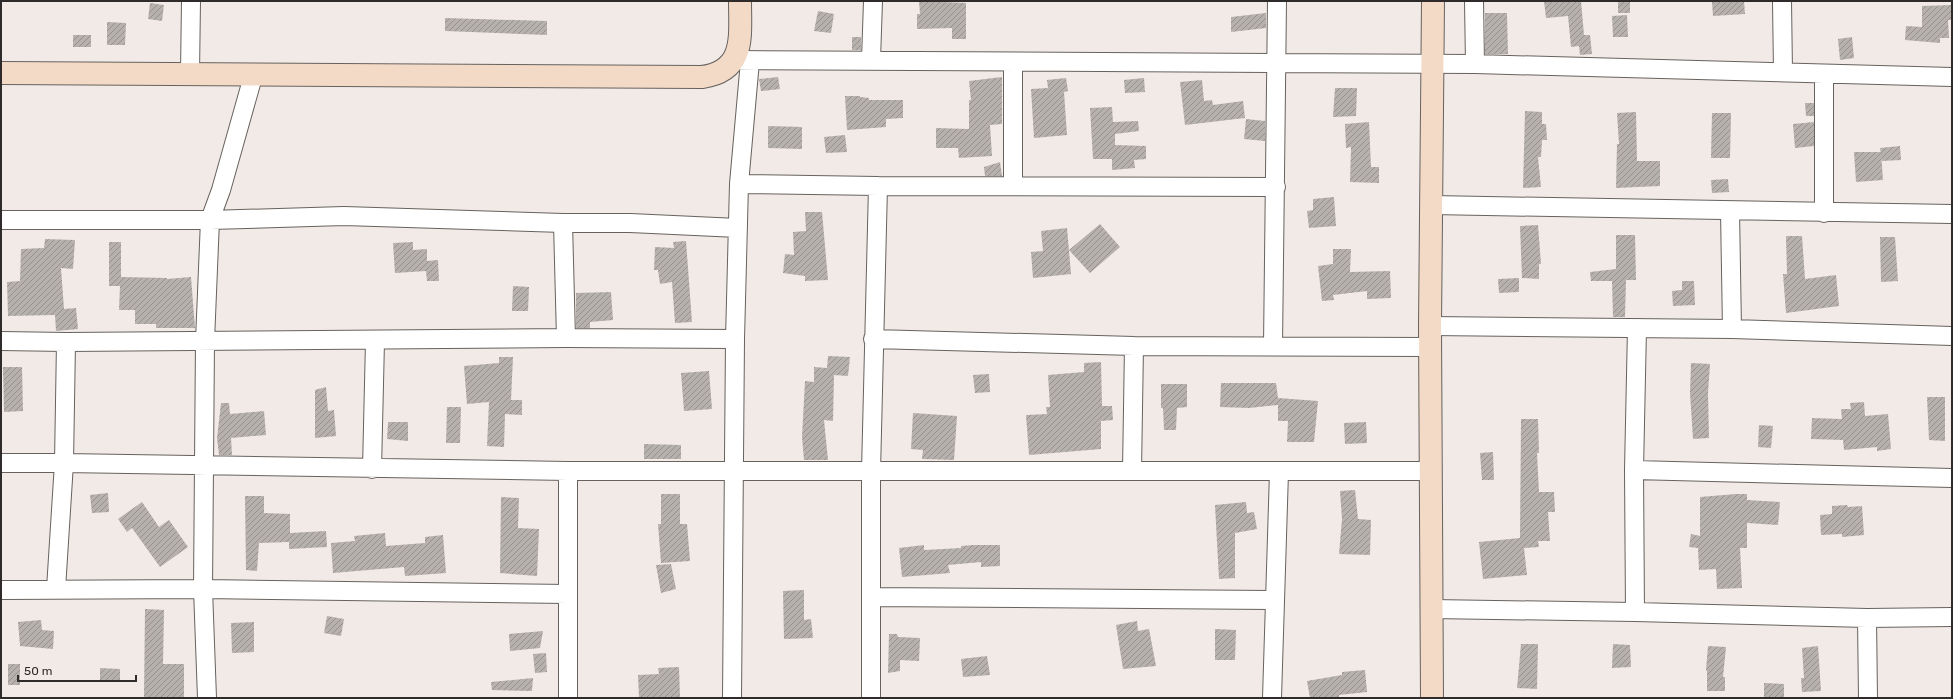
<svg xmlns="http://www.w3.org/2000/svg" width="1953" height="699" font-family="Rubik,sans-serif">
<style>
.building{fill:url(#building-hatch)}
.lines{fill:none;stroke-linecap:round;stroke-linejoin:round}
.street-casing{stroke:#67625e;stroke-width:20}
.secondary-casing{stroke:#67625e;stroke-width:24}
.street{stroke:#fff;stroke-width:18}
.secondary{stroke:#f3dac7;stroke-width:22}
</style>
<defs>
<pattern id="building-hatch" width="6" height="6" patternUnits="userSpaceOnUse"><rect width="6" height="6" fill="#b7b1ad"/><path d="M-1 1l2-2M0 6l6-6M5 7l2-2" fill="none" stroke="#95908d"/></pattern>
</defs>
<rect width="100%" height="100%" fill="#f1eae6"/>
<path class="building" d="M919,1L966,3V39H952V28L917,29V14H920Z
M1544,1H1581L1584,35H1590L1592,54L1580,55L1579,46L1571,47L1568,16L1546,18Z
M1618,1H1630V13H1618Z
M1722,1H1744L1745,14L1713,16L1712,2Z
M150,3L164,5L162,21L148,19Z
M1952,5V20H1948L1949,38H1940V43L1905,40L1906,26L1922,27V6Z
M818,11L834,14L831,33L814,31Z
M1266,13V28L1231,32V17Z
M1485,13H1507L1508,54H1485Z
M1627,15L1628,37H1613L1612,16Z
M445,18L547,21V35L445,31Z
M107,22L126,23L125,45H107Z
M73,35H91V47H73Z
M852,37H861V50H852Z
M1852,37L1854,58L1840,60L1838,39Z
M778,77L780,89L761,91L759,79Z
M1002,77V124L990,125L992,156L959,158L958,148H936V128L969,129V100H971L969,81Z
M1066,78L1068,91L1064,92L1067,135L1034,138L1031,89L1048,88L1047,80Z
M1144,78L1145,92L1125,93L1124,80Z
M1202,80L1204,101L1212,100L1213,105L1243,101L1245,118L1185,125L1180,82Z
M1335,88H1357L1356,116L1333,117Z
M845,96H860V97L869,98V100H903V118L886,119V127L847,130Z
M1805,103H1814V116H1806Z
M1112,107L1113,122L1138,121L1139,131L1115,134V145L1146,146V159L1134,160L1135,168L1112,170V159H1093L1090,108Z
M1525,111L1542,112V124H1546L1547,140H1542L1541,157H1538L1541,187L1523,188Z
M1636,112L1637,161H1660V186L1616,188L1617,144H1619L1617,113Z
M1712,113H1731L1730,158H1711Z
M1246,119L1265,121V141L1244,139Z
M1369,122L1371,167H1379V183L1350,182L1351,147L1346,148L1345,124Z
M1814,122V146L1795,148L1793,124Z
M768,126L802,127V149L768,148Z
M845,135L847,152L826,153L824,137Z
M1900,146L1901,160L1882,161L1880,148Z
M1854,152H1881L1883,180L1856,182Z
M1000,162L1002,176H985L984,167Z
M1728,179L1729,192L1712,193L1711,180Z
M1334,197L1336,226L1309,228L1307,211L1313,210V199Z
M805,212H822L828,280L805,281V276L783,273L785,254L794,255L793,232L806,231Z
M1100,224L1120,247L1090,273L1069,250Z
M1538,225L1541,264H1539V279L1522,278L1520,226Z
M1067,228L1071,274L1033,278L1031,252L1043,251L1041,231Z
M1616,235H1635L1636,280H1626L1625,317H1613L1612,281H1591L1590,272L1616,269Z
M1786,236H1802L1805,279L1836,275L1839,306L1786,313L1783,274H1787Z
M1880,237H1895L1898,281L1881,282Z
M45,239L75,240L73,269L61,268L64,309L76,308L78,329L56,331L55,315L8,316L7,282L20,281L21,249L44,248Z
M686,241L692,322L675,323L672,282L660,284L658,270H654L655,247L674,248L673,242Z
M109,242H121V277L167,278V279L191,277L195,328H156V324H135V310H119L120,286H109Z
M413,242V250L427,249V261L438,260L439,281H427L426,271L395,273L393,243Z
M1333,249H1351L1350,272L1390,271L1391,298L1367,299V291L1333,295L1334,300L1322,301L1318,266L1333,264Z
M1519,278V292L1499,293L1498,279Z
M1682,281H1694L1695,305L1673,306L1672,291L1682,290Z
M513,286L529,287L528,311H512Z
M611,292L613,320L590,322V328H576V293Z
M828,356L850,357L848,376L834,375L833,421L824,420L828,460H804L802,437L805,381L814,382V367L827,368Z
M499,357H513L511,400H522V415L505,414L504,447L487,446L489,402L467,404L464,366L499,363Z
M1101,362L1102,406H1112L1113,420L1101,421V449L1029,455L1026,415L1047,414L1046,407H1050L1048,375L1084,372V363Z
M1691,363L1710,364L1708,393L1709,438L1693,439L1690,393Z
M3,367H22L23,411L4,412Z
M709,371L712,409L684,411L681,373Z
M989,374L990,392L975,393L973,375Z
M1221,383H1276L1278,398L1318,401L1314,442H1287L1288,421H1278V405L1249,408L1220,407Z
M1161,384H1187V407L1177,408L1176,430H1164L1163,408H1161Z
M326,387L328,411L334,410L336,436L315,438V390Z
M1927,397H1945V441L1929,440Z
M1864,402L1865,416L1888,414L1891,449L1877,451V447L1844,450L1843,440L1811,439L1812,418L1842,419L1841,409H1851L1850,403Z
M221,403H229L230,414L264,411L266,435L231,438L232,455H219L217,438Z
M447,407H461L460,443H446Z
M913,413L957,416L954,460L922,459L923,450L911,449Z
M1521,419H1538L1539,453H1537L1539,492H1554L1555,512H1548L1550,541H1538L1539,547L1524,548L1527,575L1483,579L1479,542L1520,538Z
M388,422H408V441L387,439Z
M1366,422L1367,443L1345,444L1344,423Z
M1759,425L1773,426L1771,448L1758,447Z
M644,444L681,445V459H644Z
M1493,452L1494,480H1482L1480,453Z
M1355,490L1358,519L1371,520L1370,555L1339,554L1342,519L1340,491Z
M108,493L109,512L92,513L90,495Z
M661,494H680V524H687L690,561L661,563L658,524H661Z
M1736,494H1747V500L1780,502L1778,525L1747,523V548H1740L1742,588L1717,589L1716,569L1699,570L1698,548L1689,547L1691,534L1700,536V497Z
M245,496H264V513L290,514V533L326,531L327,547L289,549V542L259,543L257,571L246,570Z
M501,497L519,498L518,528L539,529L537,576L500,573Z
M142,502L159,527L169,520L188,547L160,567L132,528L127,532L118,519Z
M1246,502L1247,513L1254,512L1257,529L1235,533V578L1219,579L1215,505Z
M1847,505L1848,507L1862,506L1864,535L1842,537V534L1821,535L1820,515L1832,514V506Z
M385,533L386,546L425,543V537L443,535L446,573L405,576L404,567L333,573L331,543L355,541L354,536Z
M924,545V550L961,548V546L973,545H1000V566L981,567V562L948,565L950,573L902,577L899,548Z
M671,564L676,589L661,593L656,565Z
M804,590V620L811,619L813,638L784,639L783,591Z
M145,609L164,610L163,664H184V698H144Z
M327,616L344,619L341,636L324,633Z
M41,620L42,630L54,631L53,649L20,646L18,622Z
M1137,621L1138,631L1149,629L1156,666L1123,669L1116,625Z
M254,622V652L232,653L231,623Z
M1215,629L1236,630L1235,660H1215Z
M543,631L540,648L510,651L509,634Z
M889,634H897L898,637L920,638L919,661L900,660V671L888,673Z
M1521,644H1538L1537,689L1517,688Z
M1613,644L1630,645L1631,667L1612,668Z
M1708,646L1726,647L1723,677H1725V691H1707V671L1706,670Z
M1818,646L1821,691L1802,692L1801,678H1804L1802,648Z
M546,653L547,672L535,673L533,654Z
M987,656L990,675L963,677L961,659Z
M8,664H20V685H8Z
M679,667L680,698H639L638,675L659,674L658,668Z
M100,668L120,669V682H100Z
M1365,670L1367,692L1339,695V698H1310L1307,681L1342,675V672Z
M533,678L532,691L492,690L491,682Z
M1764,683L1784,684V698H1764Z"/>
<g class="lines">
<defs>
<path id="street" d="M1474,1L1475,64
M1782,1L1783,72
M735,60L1475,64L1952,77
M871,60L873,1
M190,73L191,1
M739,184L878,186L1276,187
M1013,185V63
M1432,205L1952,214
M1730,211L1732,329
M1824,213V74
M1,220H210L344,216L563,223H630L738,228
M563,223L566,338
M1430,326L1732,329L1952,336
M873,339L1134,346L1430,347
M1,341L66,342L566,338L735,339
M1273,346L1277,1
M1,463H64L568,471H1430
M372,469L375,341
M1634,470L1952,478
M1132,471L1134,346
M56,589L64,463L66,342
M1,590L203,589L568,594
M871,597L1275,600
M1432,609L1635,612L1867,618L1952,617
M1635,612L1634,470L1637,328
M1867,618L1868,698
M207,698L203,589L205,341L210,220L221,190L254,73
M568,698V471
M732,698L735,339L739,184L750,61
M871,698V472L878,186
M1272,698L1279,472"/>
<path id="secondary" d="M1,73L702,77C746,71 740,36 740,1
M1432,698L1430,326L1433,1"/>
</defs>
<use href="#street" class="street-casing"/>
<use href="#secondary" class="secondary-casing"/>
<use href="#street" class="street"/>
<use href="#secondary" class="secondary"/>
</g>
<rect width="1953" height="699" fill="none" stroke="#2e2b2a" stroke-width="4"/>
<path d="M18 675v6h118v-6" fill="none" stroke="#2e2b2a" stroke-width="2"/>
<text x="24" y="675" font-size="12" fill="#2e2b2a" stroke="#f1eae6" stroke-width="3" paint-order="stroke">50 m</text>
</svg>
